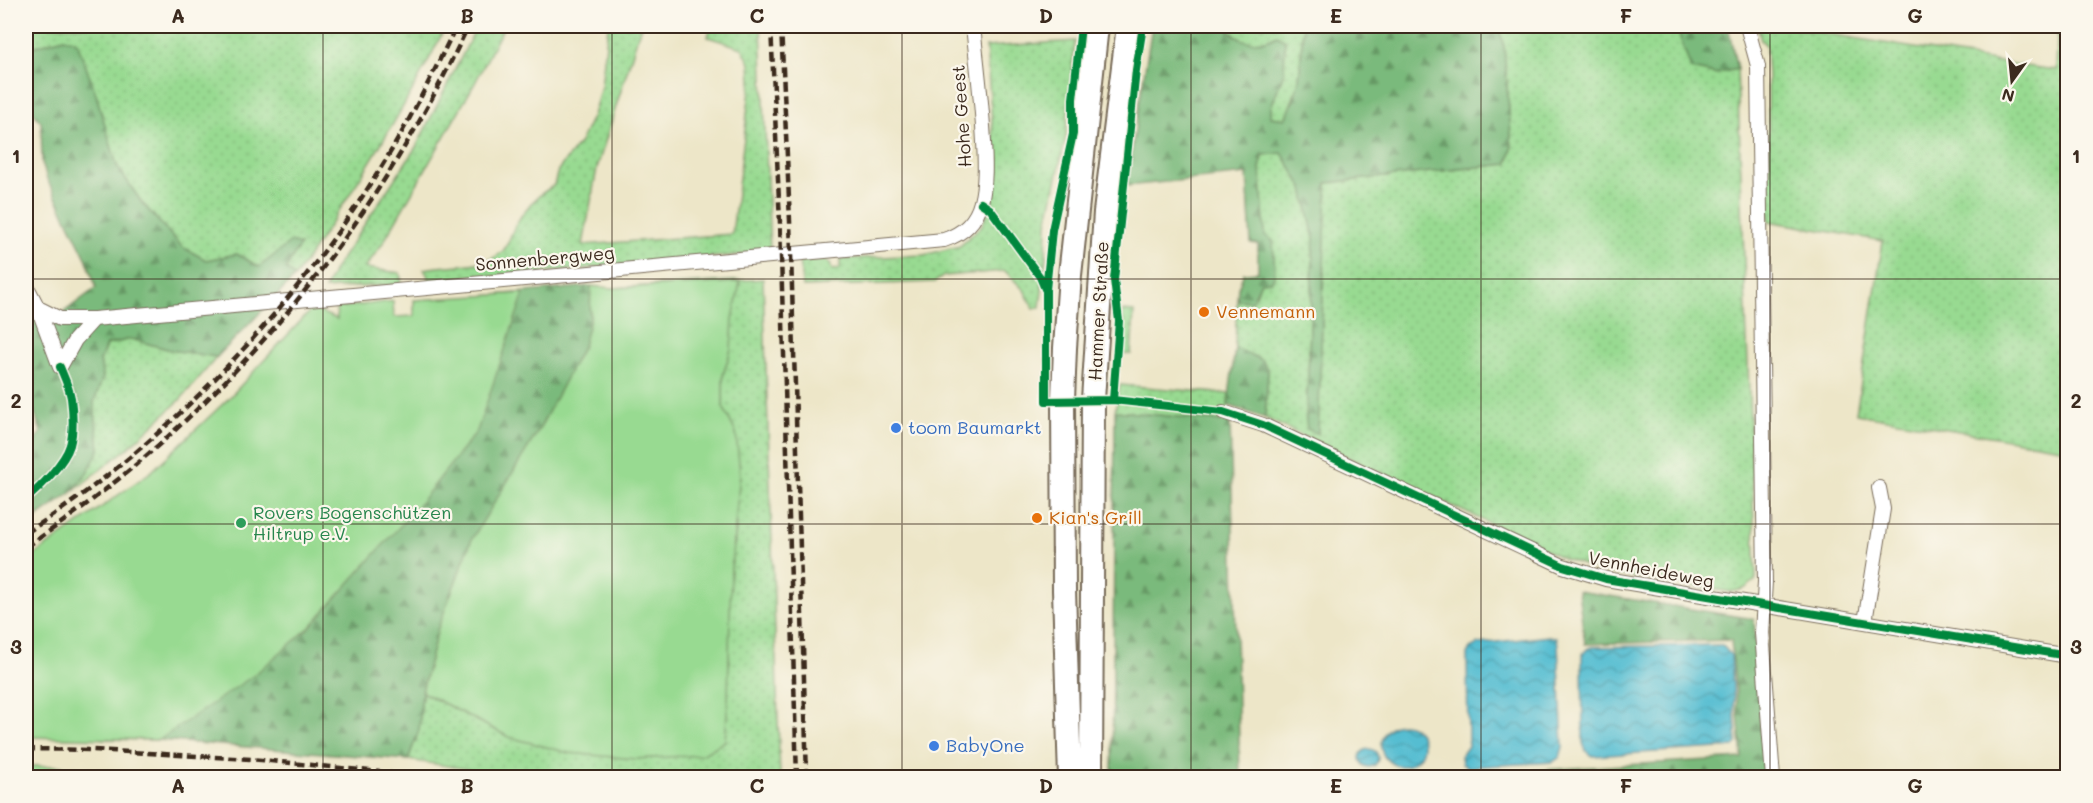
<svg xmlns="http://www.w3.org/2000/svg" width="2093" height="803" font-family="Mali,sans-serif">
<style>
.grass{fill:url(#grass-dots);stroke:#6a8258;stroke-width:1.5}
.forest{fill:url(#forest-firs);stroke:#5a724c;stroke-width:1.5}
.garden{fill:#98da91;stroke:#6a8258;stroke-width:1.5}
.water{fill:url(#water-waves);stroke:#487478;stroke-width:1.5}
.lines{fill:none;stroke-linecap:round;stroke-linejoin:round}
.stream{stroke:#54bdd1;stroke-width:5}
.street-casing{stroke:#796c5a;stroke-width:16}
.primary-casing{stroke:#796c5a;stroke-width:26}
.street{stroke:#fff;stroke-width:14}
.primary{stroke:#fff;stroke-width:22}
.rail{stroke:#3b2a1e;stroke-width:4.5;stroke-dasharray:9 4.5;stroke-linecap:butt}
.cycleway-casing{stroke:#fbf7ec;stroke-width:11}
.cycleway{stroke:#00873e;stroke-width:8}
.grid{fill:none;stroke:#3b2a1e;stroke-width:1.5;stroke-opacity:0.55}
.food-dot{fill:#e8710a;stroke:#fbf7ec;stroke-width:2}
.shop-dot{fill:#3f7fe0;stroke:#fbf7ec;stroke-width:2}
.leisure-dot{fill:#2e9e5b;stroke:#fbf7ec;stroke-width:2}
.labels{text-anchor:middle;stroke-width:4.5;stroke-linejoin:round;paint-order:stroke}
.street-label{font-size:18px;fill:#3b2a1e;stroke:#fbf7ec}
.food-label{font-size:18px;fill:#c56008;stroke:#fbf7ec;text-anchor:start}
.shop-label{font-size:18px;fill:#366cbe;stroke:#fbf7ec;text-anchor:start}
.leisure-label{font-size:18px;fill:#27864d;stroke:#fbf7ec;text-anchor:start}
.neatline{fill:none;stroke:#3b2a1e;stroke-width:2}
.grid-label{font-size:20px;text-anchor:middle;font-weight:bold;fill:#3b2a1e}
</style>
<defs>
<pattern id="grass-dots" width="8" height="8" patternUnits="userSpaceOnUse" patternTransform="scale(1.5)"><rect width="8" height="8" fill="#98da91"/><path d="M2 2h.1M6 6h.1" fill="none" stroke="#84bb7d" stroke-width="1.8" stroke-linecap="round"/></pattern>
<pattern id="forest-firs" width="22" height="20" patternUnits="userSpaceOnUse" patternTransform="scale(1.5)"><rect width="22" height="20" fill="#7aba7b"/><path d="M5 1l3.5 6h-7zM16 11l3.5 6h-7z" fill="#659764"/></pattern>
<pattern id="water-waves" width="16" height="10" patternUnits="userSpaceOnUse" patternTransform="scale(1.5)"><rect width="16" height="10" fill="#54bdd1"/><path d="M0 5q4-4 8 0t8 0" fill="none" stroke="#479aa9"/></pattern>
</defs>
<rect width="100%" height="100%" fill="#fbf7ec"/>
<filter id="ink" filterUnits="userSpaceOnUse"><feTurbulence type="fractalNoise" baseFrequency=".0167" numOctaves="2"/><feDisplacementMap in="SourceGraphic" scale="12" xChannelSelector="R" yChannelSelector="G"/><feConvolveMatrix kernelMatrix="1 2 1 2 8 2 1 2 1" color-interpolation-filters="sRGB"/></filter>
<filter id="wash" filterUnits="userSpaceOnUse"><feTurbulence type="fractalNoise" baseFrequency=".008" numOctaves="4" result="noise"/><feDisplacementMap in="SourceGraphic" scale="24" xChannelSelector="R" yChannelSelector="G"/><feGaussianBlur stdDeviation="1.35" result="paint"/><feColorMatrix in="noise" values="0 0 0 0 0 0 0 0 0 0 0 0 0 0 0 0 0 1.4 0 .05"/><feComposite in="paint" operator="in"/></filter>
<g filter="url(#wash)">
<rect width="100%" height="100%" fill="#ede6c8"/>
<path class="grass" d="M26,26H446C403,114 350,196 295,277L286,270L259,267L237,254L206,260L182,247L142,203L117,166L93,86L64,38L26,49Z
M477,26H504L475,83L383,243L365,268L400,273L402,284L325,289L334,270L416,147Z
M608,26H641L597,168L583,245L732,234L751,82L750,63L742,48L708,37L711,26H761L770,252L431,282L424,269C449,263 480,269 501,253C508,248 511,233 516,224C525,208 538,195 554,185L558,170L580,142L593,115L601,87Z
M1226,26H1303L1299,83L1285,119L1271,117V107L1284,72L1285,40L1277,36C1259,46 1237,44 1226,26Z
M1498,26H1676L1692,69L1715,74L1737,69L1756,580L1744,589L1731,592L1608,573L1565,559L1265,418L1268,371L1262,360L1235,348L1237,300L1252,301L1257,293L1273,241L1265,235L1260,168L1263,155L1282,152L1303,188L1314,238L1306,421L1318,433L1327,183L1507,164L1512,149L1504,47Z
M1757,26H1780L2025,66L2056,70L2058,26H2067V449L1856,414L1883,241L1769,221L1768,76L1766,45L1761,40Z
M1075,41L1066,136L1047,224L1046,256L1040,307L1034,309L1024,290L1005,271L944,276L935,282L803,287L799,261H827L830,264L832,270L840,269V259L924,255L960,246L982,225L992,201L995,158L986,47Z
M763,279L780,777H519L408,760L419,730L422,692L509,737L731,568L736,531V433L723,407V375L731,349L612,288Z
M1122,311L1134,312L1131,354H1122Z
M131,339L171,350L217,357L180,400L129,447L71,493L87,473L99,450L94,402L103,377L100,361L106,345Z
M1120,385L1230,394L1228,405L1230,422L1115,411Z
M26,766H57L158,776V778L26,777Z"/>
<path class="forest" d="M1152,26H1226C1237,44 1259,46 1277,35L1285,40L1284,72L1271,107V117L1285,119C1302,89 1301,59 1303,26H1498L1504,47L1512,149L1507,164L1327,183L1318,434L1307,429L1306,421L1314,238L1303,188L1282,153L1263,155L1260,168L1265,235L1273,241L1275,273L1272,281L1261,282L1252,301L1237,300L1238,288L1244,273L1258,272V244L1251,243L1247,174L1126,186Z
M1676,26H1728L1737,69L1715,74L1691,69Z
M64,38L77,42L95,91L117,166L142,203L182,247L206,260L237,254L259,267L291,242L300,245L286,269L295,277L217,357L171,350L131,339L106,345L100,361L103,377L94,402L99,450L87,473L71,493L26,525V453L41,432L26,388V295L66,318L65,311L96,288L87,260L47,179L42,163L41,122L26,104V49Z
M591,286L590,319L583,346L539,430L472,539L438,628L422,692L419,730L408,760L159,740L103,739L104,707L450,299Z
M1235,348L1262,360L1268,371L1265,418L1228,405Z
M1115,411L1230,422L1240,777H1112Z
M1578,591L1754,619L1764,777H1423L1742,758L1731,640L1585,644Z"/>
<path class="garden" d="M740,282L733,319L731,349L723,375V407L736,433L740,473L731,568L728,700L725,741L702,755L635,759L569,753L509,737L422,692L438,628L472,539L539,430L583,346L590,319L591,286L612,288Z
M524,293L477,431L417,507L310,627L254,675L159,740L26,737V561L152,471L229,398L312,309L337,319L336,308L393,301L394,317L414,316V300Z"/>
<path class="water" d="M1549,636L1556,638L1558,644L1563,747L1560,757L1553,762L1468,767L1462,764L1461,756L1468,746L1467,654L1470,648L1478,644Z
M1722,645L1731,655L1737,744L1734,747L1593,756L1586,751L1583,743L1582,655L1587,649L1593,647Z
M1381 745a21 21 0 1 1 42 0a21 21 0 1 1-42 0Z
M1360 758a9 9 0 1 1 18 0a9 9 0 1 1-18 0Z"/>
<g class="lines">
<path class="stream" d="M68,778L76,770"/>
</g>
</g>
<g filter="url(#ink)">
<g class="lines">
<defs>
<path id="street" d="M1747,26L1758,66L1765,582L1762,633L1773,778
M26,285L38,308L60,367
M38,308L60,319H94L944,240C962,234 976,222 981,202C986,183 985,161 984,142C982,103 977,64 973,26
M60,367L75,340L94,319
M1223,412L1263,425L1563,566L1606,579L2068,656
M1865,622L1883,509L1879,488
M2064,656L2068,638"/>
<path id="primary" d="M1070,778L1064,590L1063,400L1065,348L1070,275L1097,26
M1091,778L1093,400L1105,212L1128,26"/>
</defs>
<use href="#street" class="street-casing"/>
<use href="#primary" class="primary-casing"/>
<use href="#street" class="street"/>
<use href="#primary" class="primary"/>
<path class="rail" d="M771,26L780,223L797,778
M781,26L790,221L807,778
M26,533C176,438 309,293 398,139C419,102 438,64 456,26
M26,547C218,420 372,235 468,26
M26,749L93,750L251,759L440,778"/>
<defs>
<path id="cycleway" d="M1081,26L1073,99V134L1052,230L1046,290V401L1113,400L1223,412L1263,425L1563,566L1606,579L2068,656
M981,203L990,209L1040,277L1045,289
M1113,400L1119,321L1114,280L1136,70L1143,26
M26,499C40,488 65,462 70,445C74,430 73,413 71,398C69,387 64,377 60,367"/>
</defs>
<use href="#cycleway" class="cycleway-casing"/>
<use href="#cycleway" class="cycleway"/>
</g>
</g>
<path class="grid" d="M323,26V778M612,26V778M902,26V778M1191,26V778M1481,26V778M1770,26V778M26,279H2068M26,524H2068"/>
<g class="food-dot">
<circle cx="1204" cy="312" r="6"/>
<circle cx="1037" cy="518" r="6"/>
</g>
<g class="shop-dot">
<circle cx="896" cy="428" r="6"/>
<circle cx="934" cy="746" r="6"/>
</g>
<circle class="leisure-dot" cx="241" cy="523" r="6"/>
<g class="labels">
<g class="street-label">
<text transform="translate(962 116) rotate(-94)" y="6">Hohe Geest</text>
<text transform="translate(545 259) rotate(-5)" y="6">Sonnenbergweg</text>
<text transform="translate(1099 311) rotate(-87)" y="6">Hammer Straße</text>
<text transform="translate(1651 570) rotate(11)" y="6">Vennheideweg</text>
</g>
<g class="food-label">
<text x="1216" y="318">Vennemann</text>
<text x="1049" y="524">Kian's Grill</text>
</g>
<g class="shop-label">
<text x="908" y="434">toom Baumarkt</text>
<text x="946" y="752">BabyOne</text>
</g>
<g class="leisure-label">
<text x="253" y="519">Rovers Bogenschützen<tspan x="253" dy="21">Hiltrup e.V.</tspan></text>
</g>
</g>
<rect width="2093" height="803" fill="none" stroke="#fbf7ec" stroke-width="66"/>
<g transform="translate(2012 81) rotate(195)" stroke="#fbf7ec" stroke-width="4.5" paint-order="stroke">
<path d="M0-4.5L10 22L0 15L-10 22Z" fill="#3b2a1e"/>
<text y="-9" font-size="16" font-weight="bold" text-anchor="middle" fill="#3b2a1e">N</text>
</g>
<rect x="33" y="33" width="2027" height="737" class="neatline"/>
<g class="grid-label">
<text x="178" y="23">A</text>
<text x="467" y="23">B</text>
<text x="757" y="23">C</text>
<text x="1046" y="23">D</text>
<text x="1336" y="23">E</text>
<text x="1626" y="23">F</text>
<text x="1915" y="23">G</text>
<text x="16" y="163">1</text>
<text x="2076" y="163">1</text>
<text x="16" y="408">2</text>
<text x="2076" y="408">2</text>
<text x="16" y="654">3</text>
<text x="2076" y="654">3</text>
<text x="178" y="793">A</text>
<text x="467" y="793">B</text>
<text x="757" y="793">C</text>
<text x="1046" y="793">D</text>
<text x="1336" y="793">E</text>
<text x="1626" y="793">F</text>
<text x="1915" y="793">G</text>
</g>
</svg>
